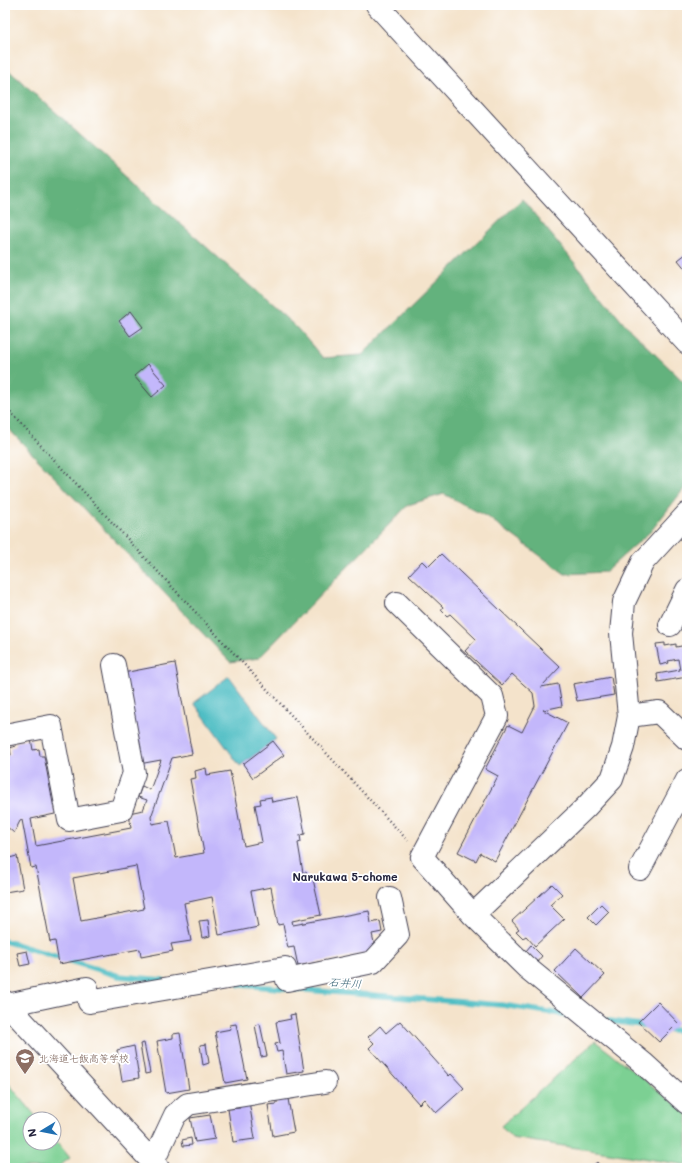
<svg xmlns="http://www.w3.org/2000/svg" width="692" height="1173" font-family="Mali,'Klee One',sans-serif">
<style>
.green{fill:#7bd093;stroke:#4e7967}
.forest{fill:#64b27d;stroke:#436a5c}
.water{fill:#50bec4;stroke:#397080}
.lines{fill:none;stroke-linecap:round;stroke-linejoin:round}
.stream{stroke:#50bec4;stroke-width:5.5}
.building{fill:#c3b7fb;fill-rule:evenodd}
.minor-casing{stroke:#423f51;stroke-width:24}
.path{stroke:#423f51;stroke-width:2.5;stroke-dasharray:1 3;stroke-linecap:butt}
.minor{stroke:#fff;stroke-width:22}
.labels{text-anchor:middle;stroke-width:3.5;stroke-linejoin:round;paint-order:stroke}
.education-label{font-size:10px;fill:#785e54;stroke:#fff;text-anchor:start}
.neighbourhood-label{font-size:11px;font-weight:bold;fill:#22223b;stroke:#fff}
.water-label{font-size:11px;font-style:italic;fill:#346072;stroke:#fff}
</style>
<rect width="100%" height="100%" fill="#fff"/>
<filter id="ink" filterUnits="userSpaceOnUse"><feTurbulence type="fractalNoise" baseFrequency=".025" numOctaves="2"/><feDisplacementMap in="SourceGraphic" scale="8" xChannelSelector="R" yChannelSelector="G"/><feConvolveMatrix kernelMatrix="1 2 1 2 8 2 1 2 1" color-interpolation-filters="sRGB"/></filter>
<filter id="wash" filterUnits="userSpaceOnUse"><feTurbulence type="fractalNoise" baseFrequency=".012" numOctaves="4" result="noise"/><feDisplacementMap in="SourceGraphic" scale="16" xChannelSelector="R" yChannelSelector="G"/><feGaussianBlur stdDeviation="0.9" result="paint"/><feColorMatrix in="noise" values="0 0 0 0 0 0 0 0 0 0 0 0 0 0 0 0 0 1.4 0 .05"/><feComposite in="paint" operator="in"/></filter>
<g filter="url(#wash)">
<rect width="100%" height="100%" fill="#f4e3cb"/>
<path class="green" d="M595,1041L687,1113V1165L512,1138L501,1126Z
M5,1079L38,1119H30V1143H54V1138L70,1158L57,1168H5Z"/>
<path class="forest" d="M5,67L296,327L323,358L362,355L522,199L629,329L687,385V485L651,531L605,572L565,574L489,518L444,494L408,505L259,658L230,662L5,425Z"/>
<path class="water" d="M229,676L276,739L240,766L194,703Z"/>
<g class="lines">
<path class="stream" d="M5,941L119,976L163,980
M240,985L502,1005L574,1016
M602,1020L649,1026
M665,1029L687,1032"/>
</g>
<g id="blocks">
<path class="building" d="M687,253V271L678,260Z
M131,311L143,327L130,336L119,321Z
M148,364L166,385L152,397L134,376Z
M441,554L560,667L541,687L558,684L562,706L543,710L568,723L495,861L480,853L476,861L458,852L498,776L485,769L508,725L522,732L535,706L533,693L512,674L502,685L465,651L476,639L450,614L447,616L441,610L443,607L409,575L422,561L428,567Z
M665,643V646L676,644V647L687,645V677L658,682L657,674L680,670L678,659L668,661L669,663L660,665L656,644Z
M175,663L192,754L172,758L151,817L152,824L169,821L176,858L204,853L190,779L196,778L195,771L206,768L207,775L230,771L244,846L262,842L255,805L261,804L260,799L271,797L272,802L298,797L305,834L300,835L301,842L298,843L303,873L306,872L308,880L313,879L321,915L292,921L293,925L369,911L371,923L380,921L382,932L372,934L376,951L298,966L294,947L288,948L283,924L278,925L271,887L251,891L258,927L219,935L212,897L184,903L191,941L171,944L173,951L141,957L140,949L59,964L55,941L50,942L36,867L31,868L22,820L20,821L14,833L5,825V756L11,755L10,748L16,746V742L31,739L33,750L39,749L40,756H44L55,814L31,819L36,846L131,828L129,813L143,810L147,800L138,797L142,786L150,790L161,760L139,764L123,673ZM136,866L144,909L81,921L73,878Z
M611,677L614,695L577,701L573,684Z
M273,741L284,755L253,778L243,764Z
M17,856L23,889L5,892V859Z
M552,884L562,894L550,905L564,919L535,946L526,936L523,938L516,931L519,929L512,921Z
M601,904L609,912L596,925L588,917Z
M208,920L210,936L202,938L199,921Z
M531,945L542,956L537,962L526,951Z
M576,948L605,975L583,998L555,971Z
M27,951L30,964L20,966L17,953Z
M658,1002L678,1023L659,1042L638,1022Z
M295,1014L304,1071L286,1074L282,1051L277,1052L275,1044L280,1043L276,1022L291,1019L290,1015Z
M400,1021L449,1076L451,1074L464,1088L436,1113L424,1099L419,1104L369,1048L374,1043L368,1037L380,1026L386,1033Z
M236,1024L247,1079L225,1083L215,1032L231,1029L230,1025Z
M260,1024L267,1056L261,1057L255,1025Z
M180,1033L189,1089L166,1093L157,1041L173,1038V1034Z
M144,1043L150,1073L145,1074L140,1044Z
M206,1044L209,1063L203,1065L200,1045Z
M134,1046L139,1078L122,1081L117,1050Z
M288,1099L294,1132L273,1136L268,1105L277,1104V1100Z
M249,1101L255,1139L233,1142L228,1109L240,1108L239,1103Z
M210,1115L215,1139L195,1142L190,1118Z
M191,1138L192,1145L183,1146L182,1140Z
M597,1162L602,1168H590Z"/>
</g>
</g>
<g filter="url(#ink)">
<use href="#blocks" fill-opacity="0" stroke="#423f51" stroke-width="1"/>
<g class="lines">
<defs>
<path id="minor" d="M377,5L687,343
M397,603L492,696L497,716L422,857L473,915L526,967L643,1063L687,1103
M670,625L687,590
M629,716L659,712L687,739
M5,735L51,726L69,820L121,810L134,773L114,665
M640,869L687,780
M473,915L586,807L612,779L623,747L629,716L621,633L624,602L643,562L687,514
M5,1002L158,1168
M7,1005L87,988L89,1002L285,968L287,980L373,962L398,935L390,898
M153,1162L175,1115L188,1104L325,1082"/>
</defs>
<use href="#minor" class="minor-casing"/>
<path class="path" d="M5,407L408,841"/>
<use href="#minor" class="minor"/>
</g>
</g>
<defs>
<symbol id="school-pin" viewBox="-11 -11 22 30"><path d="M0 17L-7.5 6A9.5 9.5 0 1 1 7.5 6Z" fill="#8d6e63" stroke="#fff"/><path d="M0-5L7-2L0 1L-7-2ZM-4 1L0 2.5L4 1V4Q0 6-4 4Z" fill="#fff"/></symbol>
</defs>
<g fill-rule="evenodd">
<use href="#school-pin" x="14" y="1047" width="22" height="30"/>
</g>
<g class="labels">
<g class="education-label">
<text x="39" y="1062">北海道七飯高等学校</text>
</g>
<g class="neighbourhood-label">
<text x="345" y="881">Narukawa 5-chome</text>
</g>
<g class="water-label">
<text transform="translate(345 983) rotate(4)" y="4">石井川</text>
</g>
</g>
<rect width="692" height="1173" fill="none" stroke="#fff" stroke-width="20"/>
<g transform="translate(42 1131) rotate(260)"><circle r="19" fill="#ffffff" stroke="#a7a7b1"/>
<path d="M0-3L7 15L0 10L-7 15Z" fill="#1f6fb2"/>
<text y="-6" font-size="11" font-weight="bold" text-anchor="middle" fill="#22223b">N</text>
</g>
</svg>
